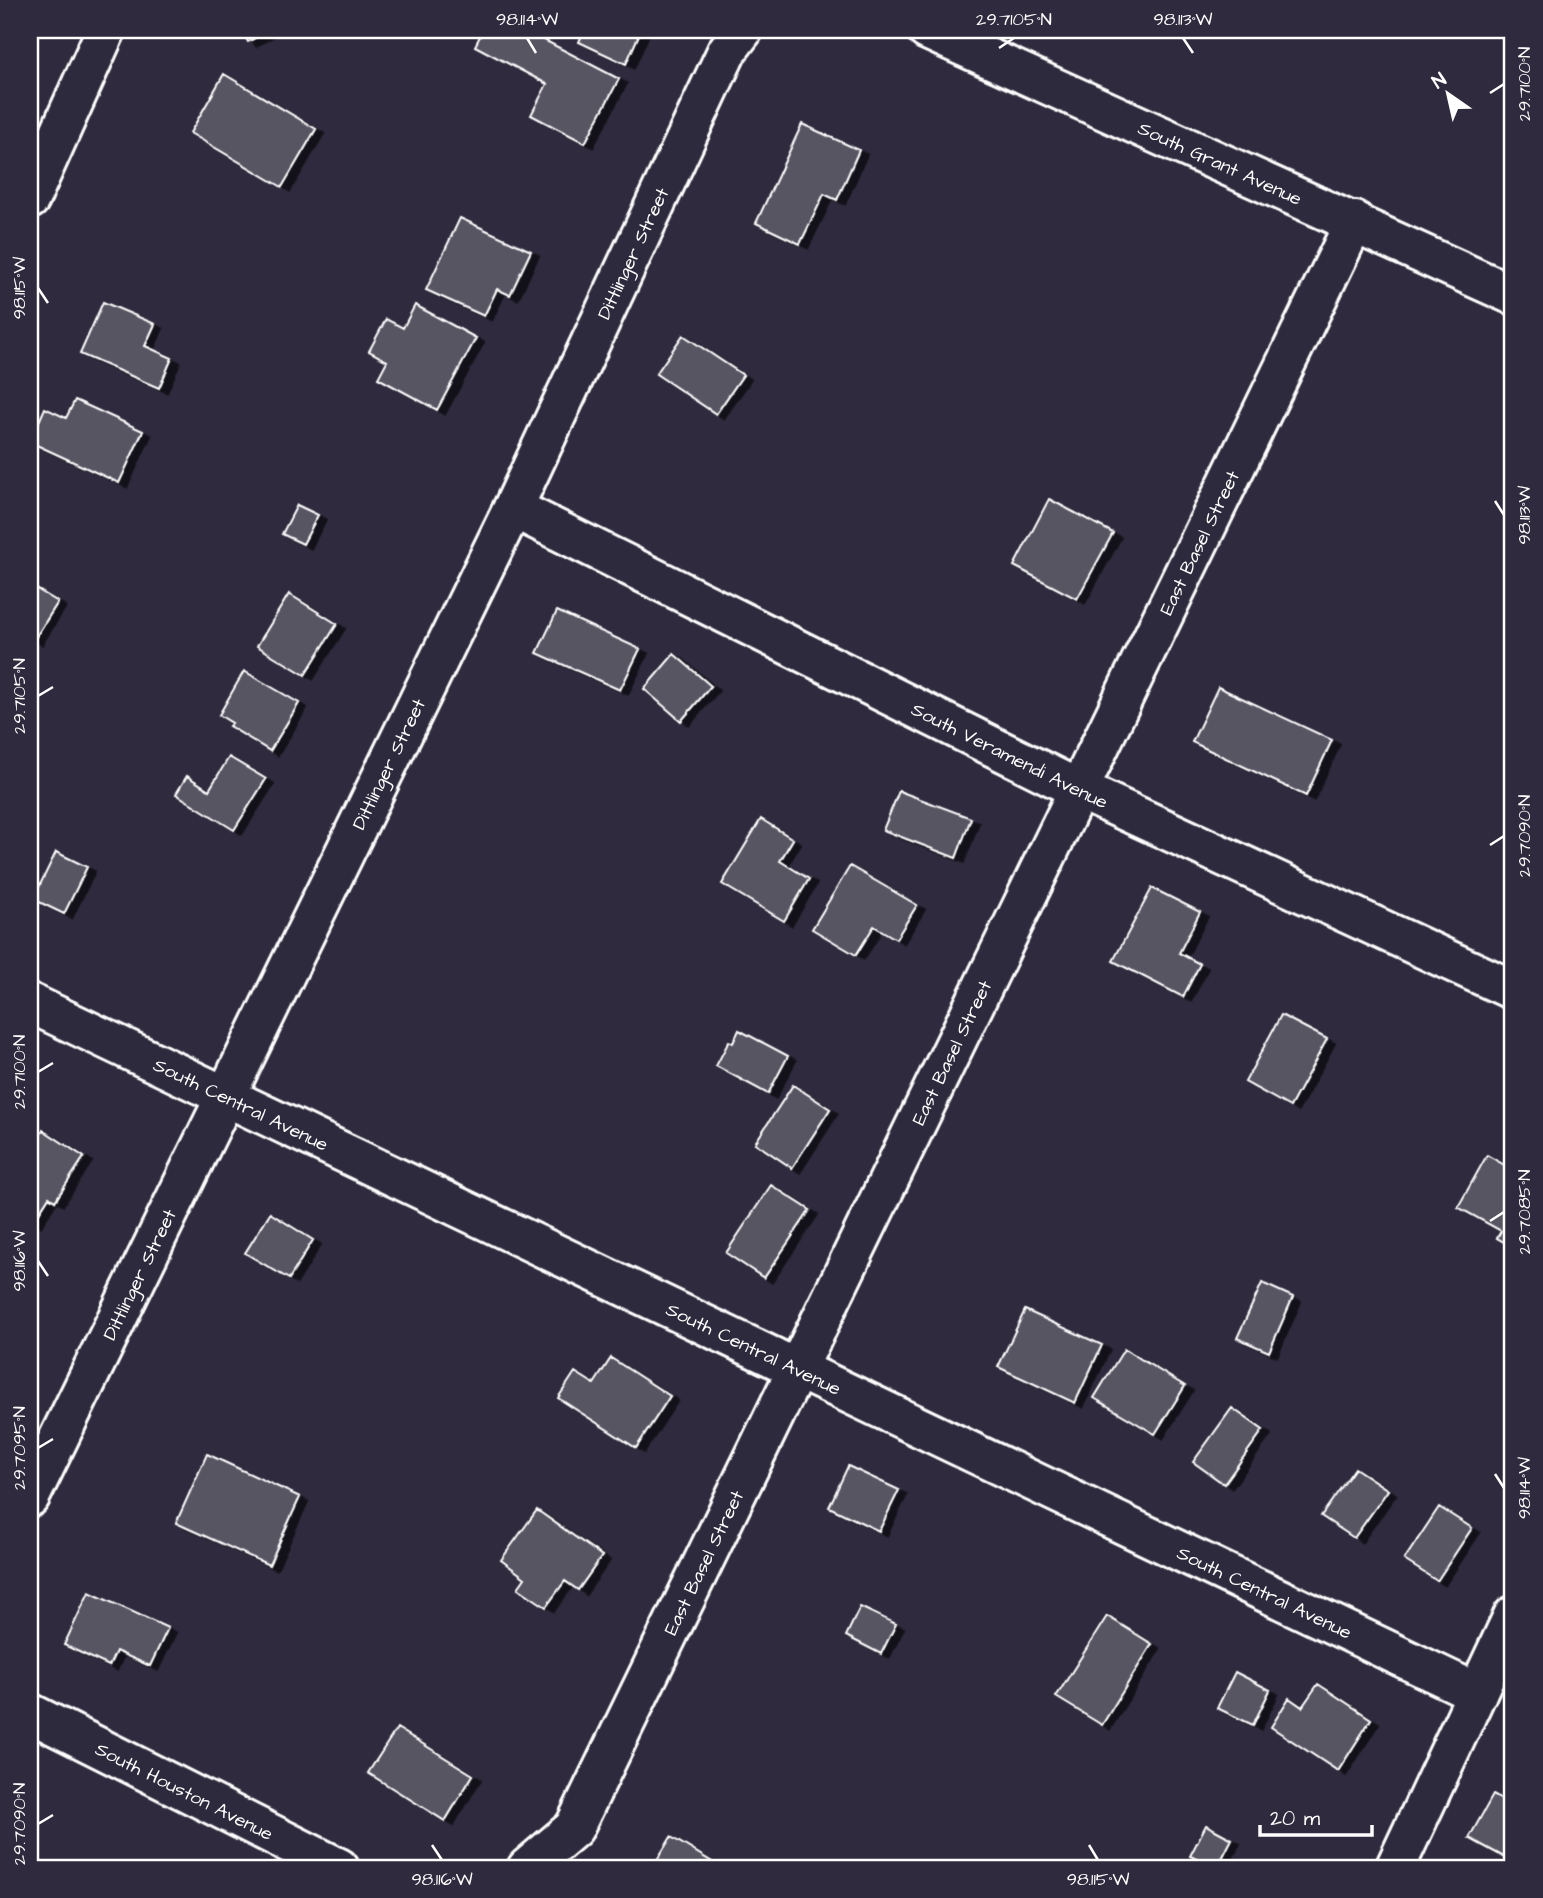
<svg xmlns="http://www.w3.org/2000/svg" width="1543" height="1898" font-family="'Architects Daughter',sans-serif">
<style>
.building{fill:#595564;stroke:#fff;stroke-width:2;filter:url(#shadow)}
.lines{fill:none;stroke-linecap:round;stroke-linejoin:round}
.minor-casing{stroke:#fff;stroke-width:44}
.minor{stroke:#2f2a3d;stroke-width:38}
.ticks{fill:none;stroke:#fff;stroke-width:2.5}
.labels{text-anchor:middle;stroke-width:5;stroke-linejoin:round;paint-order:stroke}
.street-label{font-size:19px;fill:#fff;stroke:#2f2a3d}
.neatline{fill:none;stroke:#fff;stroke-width:2.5}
.ticks-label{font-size:18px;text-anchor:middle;fill:#fff}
</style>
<defs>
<filter id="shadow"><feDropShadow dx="8" dy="4.5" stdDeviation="0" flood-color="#0009"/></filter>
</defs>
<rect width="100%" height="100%" fill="#2f2a3d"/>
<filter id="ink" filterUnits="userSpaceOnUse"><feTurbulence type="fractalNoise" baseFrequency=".0143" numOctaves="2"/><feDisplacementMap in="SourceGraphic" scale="14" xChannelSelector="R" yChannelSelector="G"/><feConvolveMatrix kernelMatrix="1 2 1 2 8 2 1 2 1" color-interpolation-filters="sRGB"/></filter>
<g filter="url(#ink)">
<path class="building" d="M241,30H269L248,42Z
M483,30H525L619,79L585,143L531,115L547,84L475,46Z
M584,30H641L626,64L579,42Z
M224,74L316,129L282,187L190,133Z
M802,124L859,150L837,200L824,194L800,244L756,223Z
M460,218L531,251L510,295L497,289L484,316L426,290Z
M103,302L155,324L145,346L172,358L159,388L80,354Z
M415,305L476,338L437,410L378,378L387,361L369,351L386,319L403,328Z
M683,335L743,375L716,414L656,374Z
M75,400L143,431L119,483L30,442L45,408L66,418Z
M1049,499L1113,533L1077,599L1014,566Z
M297,505L318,515L303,544L282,534Z
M30,585L58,602L34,640L30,638Z
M289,594L337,624L305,675L257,646Z
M557,611L640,649L620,690L537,653Z
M674,654L711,686L681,721L644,689Z
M244,671L299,703L270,751L229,726L232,723L219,715Z
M1218,687L1332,740L1306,796L1192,742Z
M229,757L266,779L234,830L176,794L187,776L209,790Z
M899,791L971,818L956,858L883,830Z
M761,819L793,839L780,861L809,879L784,921L722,884Z
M56,852L87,867L64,914L33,899Z
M850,866L917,905L896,939L874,926L856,955L812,929Z
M1152,888L1200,912L1179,953L1200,964L1183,997L1113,961Z
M1281,1015L1327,1039L1290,1107L1245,1082Z
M739,1030L788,1056L768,1094L716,1066L729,1041L733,1043Z
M793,1085L830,1109L792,1168L755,1143Z
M43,1130L84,1157L55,1201L49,1197L33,1222L30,1220V1151Z
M1487,1155L1513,1170V1247L1497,1238L1501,1231L1458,1207Z
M771,1185L810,1210L764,1278L726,1253Z
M270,1213L313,1240L289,1279L245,1253Z
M1262,1283L1293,1297L1269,1352L1237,1338Z
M1025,1310L1102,1345L1075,1403L998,1367Z
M1124,1349L1185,1386L1155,1434L1094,1398Z
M611,1358L670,1396L636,1448L558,1398L575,1372L594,1384Z
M1232,1408L1263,1430L1224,1484L1193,1462Z
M207,1454L300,1497L269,1565L176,1523Z
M848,1466L899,1490L879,1531L829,1507Z
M1355,1468L1388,1490L1354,1538L1321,1516Z
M1439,1507L1472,1528L1437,1581L1404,1560Z
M537,1510L602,1556L578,1590L565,1581L546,1607L518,1588L525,1578L501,1560Z
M89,1592L168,1628L150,1666L116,1651L109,1666L64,1645Z
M860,1607L896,1624L881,1654L846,1636Z
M1107,1616L1152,1644L1102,1725L1056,1697Z
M1235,1672L1270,1690L1253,1725L1217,1708Z
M1318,1684L1371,1719L1338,1771L1271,1727L1289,1698L1302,1707Z
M397,1728L473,1775L445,1821L368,1773Z
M1493,1795L1513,1806V1862L1469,1838Z
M1206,1825L1232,1839L1217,1868L1190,1856Z
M671,1837L722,1868H652Z"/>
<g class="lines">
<defs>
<g id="minor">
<path id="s1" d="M927,30L1513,295"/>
<path d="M30,199L106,30"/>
<path id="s2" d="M513,508L1078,789L1513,990"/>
<path id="s3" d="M30,1003L1477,1693"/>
<path id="s4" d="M30,1497L513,508L727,51L743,30"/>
<path id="s5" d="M30,1713L339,1868"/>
<path id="s6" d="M527,1868L574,1828L1355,221"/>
<path d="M1395,1868L1513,1616"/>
</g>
</defs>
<use href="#minor" class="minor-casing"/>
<use href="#minor" class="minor"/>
</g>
</g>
<path class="ticks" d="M527,38L536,53M1183,38L1193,53M999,48L1014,38M1490,93L1504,84M38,288L48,303M1495,501L1504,515M38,696L53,687M1490,845L1504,836M38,1072L53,1063M1490,1221L1504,1212M38,1261L48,1276M38,1448L53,1439M1495,1474L1504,1488M38,1824L53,1815M432,1845L442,1860M1089,1845L1098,1860"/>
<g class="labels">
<g class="street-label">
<text dy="7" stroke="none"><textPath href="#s1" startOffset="322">South Grant Avenue</textPath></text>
<text dy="7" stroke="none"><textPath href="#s4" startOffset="1382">Dittlinger Street</textPath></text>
<text dy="7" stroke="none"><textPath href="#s6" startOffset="1491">East Basel Street</textPath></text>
<text dy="7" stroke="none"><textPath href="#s2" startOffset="555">South Veramendi Avenue</textPath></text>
<text dy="7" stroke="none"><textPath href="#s4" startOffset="816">Dittlinger Street</textPath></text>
<text dy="7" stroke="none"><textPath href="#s6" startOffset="924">East Basel Street</textPath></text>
<text dy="7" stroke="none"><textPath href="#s3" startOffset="234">South Central Avenue</textPath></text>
<text dy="7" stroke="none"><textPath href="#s4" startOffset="248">Dittlinger Street</textPath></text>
<text dy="7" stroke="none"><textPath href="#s3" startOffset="802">South Central Avenue</textPath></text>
<text dy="7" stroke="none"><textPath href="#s6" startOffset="357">East Basel Street</textPath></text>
<text dy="7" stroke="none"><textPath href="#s3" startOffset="1368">South Central Avenue</textPath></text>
<text dy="7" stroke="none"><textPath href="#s5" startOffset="173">South Houston Avenue</textPath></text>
</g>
</g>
<rect width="1543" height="1898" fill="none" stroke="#2f2a3d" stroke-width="77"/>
<g transform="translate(1448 94) rotate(326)" stroke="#2f2a3d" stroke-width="5" paint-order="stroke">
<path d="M0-5L12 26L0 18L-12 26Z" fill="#ffffff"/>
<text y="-10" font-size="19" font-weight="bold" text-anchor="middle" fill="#ffffff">N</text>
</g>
<path d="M1260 1825v10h112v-10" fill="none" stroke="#ffffff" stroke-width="3.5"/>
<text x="1270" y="1825" font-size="21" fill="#ffffff" stroke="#2f2a3d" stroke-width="5" paint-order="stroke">20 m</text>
<rect x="38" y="38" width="1466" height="1822" class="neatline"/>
<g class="ticks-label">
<text x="527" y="25">98.114°W</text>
<text x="1014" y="25">29.7105°N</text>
<text x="1183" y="25">98.113°W</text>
<text transform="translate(1524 84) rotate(-90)" y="6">29.7100°N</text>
<text transform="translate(19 288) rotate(-90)" y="6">98.115°W</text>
<text transform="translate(1524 515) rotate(-90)" y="6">98.113°W</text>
<text transform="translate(19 696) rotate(-90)" y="6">29.7105°N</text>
<text transform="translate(1524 836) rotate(-90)" y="6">29.7090°N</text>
<text transform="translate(19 1072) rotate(-90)" y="6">29.7100°N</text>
<text transform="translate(1524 1212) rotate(-90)" y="6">29.7085°N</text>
<text transform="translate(19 1261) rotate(-90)" y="6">98.116°W</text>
<text transform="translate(19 1448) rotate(-90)" y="6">29.7095°N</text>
<text transform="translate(1524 1488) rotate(-90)" y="6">98.114°W</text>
<text transform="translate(19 1824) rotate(-90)" y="6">29.7090°N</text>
<text x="442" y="1885">98.116°W</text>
<text x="1098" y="1885">98.115°W</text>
</g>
</svg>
